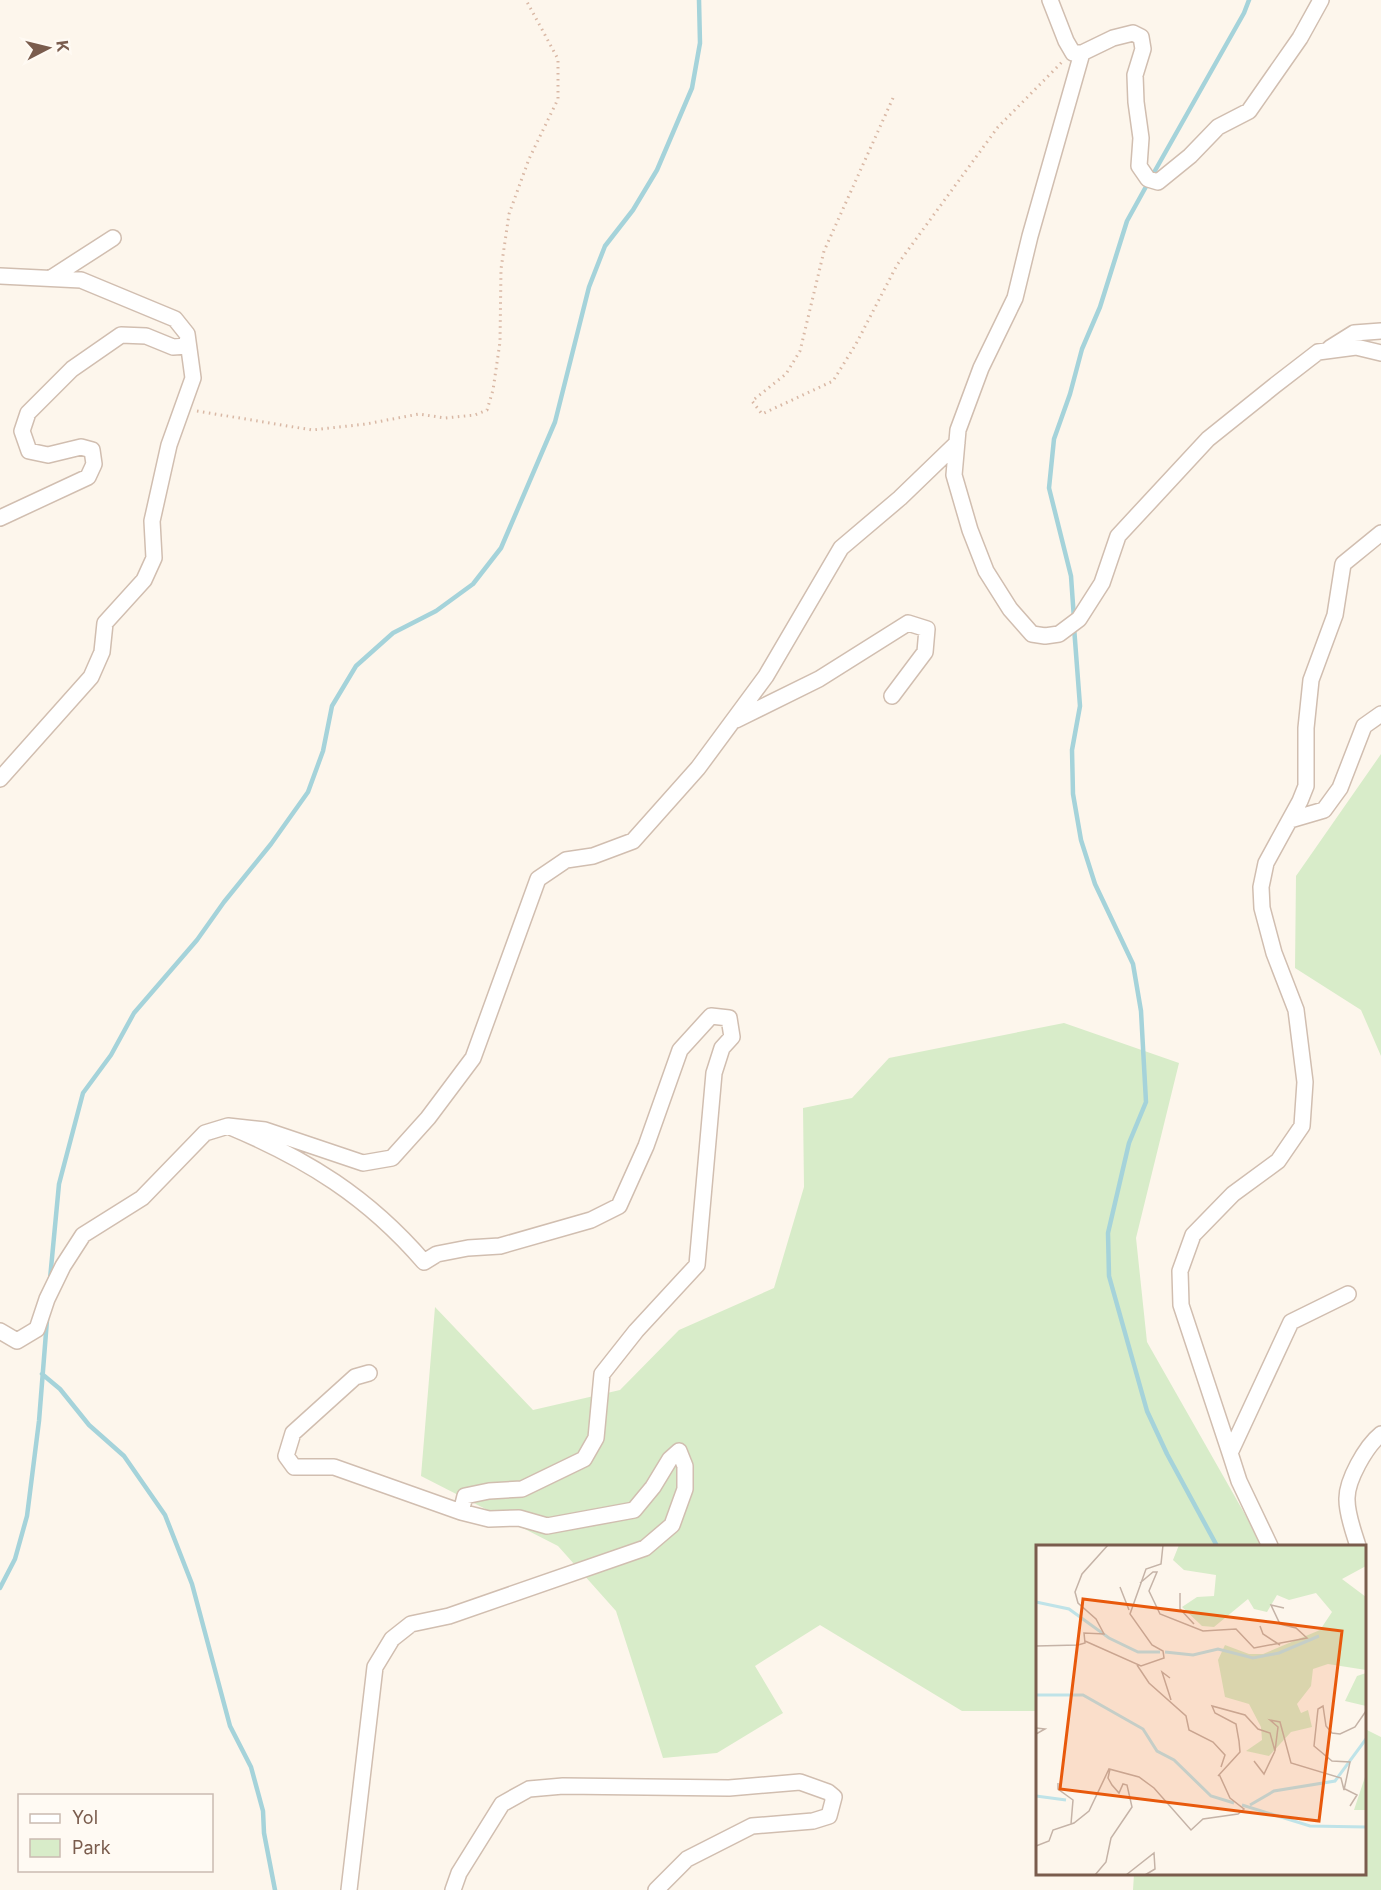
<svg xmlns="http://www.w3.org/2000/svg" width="1381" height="1890" font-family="Inter,sans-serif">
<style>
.green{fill:#d8ecc9}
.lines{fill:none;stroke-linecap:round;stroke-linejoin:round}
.stream{stroke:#a5d3da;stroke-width:4.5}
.street-casing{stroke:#d1beb0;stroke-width:18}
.path{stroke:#d9b8a5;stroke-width:3;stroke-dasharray:1.5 4.5;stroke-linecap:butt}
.street{stroke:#fff;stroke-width:15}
.inset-river{fill:none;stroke:#bfe3e8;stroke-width:3}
.inset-road{fill:none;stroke:#c5b3a7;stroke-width:1.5}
.view{fill:#e8590c;fill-opacity:0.15;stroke:#e8590c;stroke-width:3}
.inset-edge{fill:none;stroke:#7a5c4d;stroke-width:3}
</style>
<rect width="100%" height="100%" fill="#fdf6ec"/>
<path class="green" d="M1381,754V1056L1361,1010L1295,968L1296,876Z
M1064,1023L1179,1063L1136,1238L1147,1342L1263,1546H1038L1037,1711H962L820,1625L755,1666L783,1713L717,1753L663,1758L616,1611L558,1546L421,1476L435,1307L533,1410L620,1390L679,1330L774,1288L804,1187L803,1108L852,1098L889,1058Z
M1365,1725L1367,1730L1381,1737V1890H1133L1134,1874H1364Z"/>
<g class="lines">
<path class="stream" d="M1152,176L1244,13L1249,0
M1074,619L1071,576L1049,488L1054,439L1070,394L1082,349L1100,307L1127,221L1148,183
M1074,627L1080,706L1072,750L1073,794L1081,840L1095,884L1133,964L1141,1011L1146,1102L1129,1143L1108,1233L1109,1276L1147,1411L1167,1454L1217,1546
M50,1279L59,1184L83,1093L111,1055L134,1013L197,940L224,902L271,844L308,792L323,751L332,706L356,666L393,633L436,611L473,584L501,548L555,422L589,287L605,246L633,210L657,170L692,88L700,43L699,0
M42,1374L60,1389L89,1425L124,1456L165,1515L192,1584L230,1726L251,1767L263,1811L264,1833L275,1890
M0,1588L15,1559L27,1516L39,1421L47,1320"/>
<defs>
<path id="street" d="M1050,0L1066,41L1073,53H1082L1113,38L1133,33L1141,37L1143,49L1135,75L1136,102L1141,138L1139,166L1148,179L1158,182L1190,156L1218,127L1249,111L1300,38L1321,0
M1082,53L1030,236L1015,298L981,368L958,430L954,475L970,530L986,571L1010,609L1032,634L1045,636L1059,634L1079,619L1102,583L1118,536L1208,439L1274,386L1318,352L1356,347L1381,353
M0,276L81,280L175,319L187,334L193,378L169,445L152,521L154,558L144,580L105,623L102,652L91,677L0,779
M51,278L113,238
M1330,348L1354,333L1381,331
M0,518L88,477L94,464L92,450L81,447L48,455L29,451L22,431L28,413L72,369L121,335L146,336L173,347L188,346
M736,720L819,679L908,623L927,629L925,652L892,696
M1290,820L1324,810L1340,788L1364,726L1381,714
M228,1126C307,1159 368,1197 424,1262L437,1254L468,1248L500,1246L591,1220L619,1206L646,1146L680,1050L711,1016L729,1018L732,1037L722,1048L714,1073L697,1265L636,1331L602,1374L596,1438L584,1459L522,1489L489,1491L465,1496L461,1512L489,1519L519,1518L547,1526L634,1510L653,1487L670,1459L679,1451L685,1466V1489L672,1525L645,1548L449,1616L411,1624L392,1639L375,1667L349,1890
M0,1331L17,1341L37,1329L47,1299L63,1266L83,1235L142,1198L205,1133L228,1126L265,1130L363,1163L392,1158L428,1118L473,1058L538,879L566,860L593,856L633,841L698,768L766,676L841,548L900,498L957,443
M369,1373L355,1377L293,1433L286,1456L294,1467H334L461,1512
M1230,1453L1291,1322L1348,1294
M1270,1546L1239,1481L1230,1453L1181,1305L1180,1271L1193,1235L1233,1194L1278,1161L1302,1126L1305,1082L1296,1010L1274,953L1262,908L1261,887L1266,863L1300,801L1306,786V728L1311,680L1335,615L1343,564L1381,533
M1358,1546C1354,1533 1347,1515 1347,1500C1346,1481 1366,1446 1381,1434
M453,1890L459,1873L502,1804L529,1789L563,1786L729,1788L800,1782L828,1792L834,1797L829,1816L813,1821L752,1826L687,1859L656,1890"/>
</defs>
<use href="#street" class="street-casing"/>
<path class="path" d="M893,98L824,251L800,351L786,374L752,401L762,414L833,381L856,344L897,265L998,127L1063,61
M197,411L312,430L366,424L419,414L445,418L475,415L487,410L493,390L500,342L501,269L509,214L529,159L558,99V59L526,0"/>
<use href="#street" class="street"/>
</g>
<g transform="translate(1036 1545)">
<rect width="330" height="330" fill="#fdf6ec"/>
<path d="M143,0H330V21L306,34L330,52V125L292,119L277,124L275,141L261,159L265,168L272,165L276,182L255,187L233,211L210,206L226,195L225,182L213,159L189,152L182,115L189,100L213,109H227L284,85L296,67L280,48L253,55L241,50L231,67L218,64L212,54L178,82L166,81L146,62L161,52L178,51L180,30L148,25L137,15ZM330,128V161L309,156L321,131ZM329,232L330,265H318Z" fill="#d8ecc9"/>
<path class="inset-river" d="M0,57L33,64L73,93L102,107H124M129,107L157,110L182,104L217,113L243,108L283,91M0,150H47L107,184L121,206L138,215L175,251L198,258M0,251L30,255M206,260L274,281L330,282M214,260L238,246L299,236L330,194"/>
<path class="inset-road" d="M104,38L117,27H121L113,46L124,69L167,86L200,84L218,103L271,93L260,83L244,79L235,60L248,63M84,42L93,65M144,48V64L158,79M224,81L227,89L244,100M49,96L105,121L128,113L127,106L116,100L94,69L110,24L125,19L127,0M0,101L42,100L49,98L48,88L68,89L60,74L42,58L39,47L46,29L72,0M101,120L113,138L150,171L153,185L177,197L189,210L185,222M134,133L126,127L135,155M0,183L9,184L0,189M218,216L228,229L239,206M182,231L204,207L203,196L200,179L179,168L176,161L209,170L222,184L234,188L239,206L242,182L234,175L244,177L255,218L305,233L308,245L314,217L296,216L278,201L282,164L287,161L290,181L296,188L304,189L319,182L330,166M22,238V244L37,255L35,279M309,244L321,250L314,261M0,301L13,296L17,285L38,278L53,266L73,224L103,232L118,243L155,285L167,274L202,269L208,264L194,253L183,229M59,330L70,317L75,293L96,262L91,240L87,239L83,248L76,240L72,233L74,224M90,330L118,308L119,324L109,330"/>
<path class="view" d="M47,54L306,86L283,276L24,244Z"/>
<rect width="330" height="330" class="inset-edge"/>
</g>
<rect x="18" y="1794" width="195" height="78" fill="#fffaf3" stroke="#cabbb1" stroke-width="1.5"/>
<rect x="30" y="1814" width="30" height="9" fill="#ffffff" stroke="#cabbb1" stroke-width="1.5"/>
<text x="72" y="1824" font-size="18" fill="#7a5c4d">Yol</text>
<rect x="30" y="1839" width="30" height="18" fill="#d8ecc9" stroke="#cabbb1" stroke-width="1.5"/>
<text x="72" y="1854" font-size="18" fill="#7a5c4d">Park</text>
<g transform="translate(48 48) rotate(83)" stroke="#fffaf3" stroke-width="4.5" paint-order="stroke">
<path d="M0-4.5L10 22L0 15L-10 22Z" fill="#7a5c4d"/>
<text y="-9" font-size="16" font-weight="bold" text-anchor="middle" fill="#7a5c4d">K</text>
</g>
</svg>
